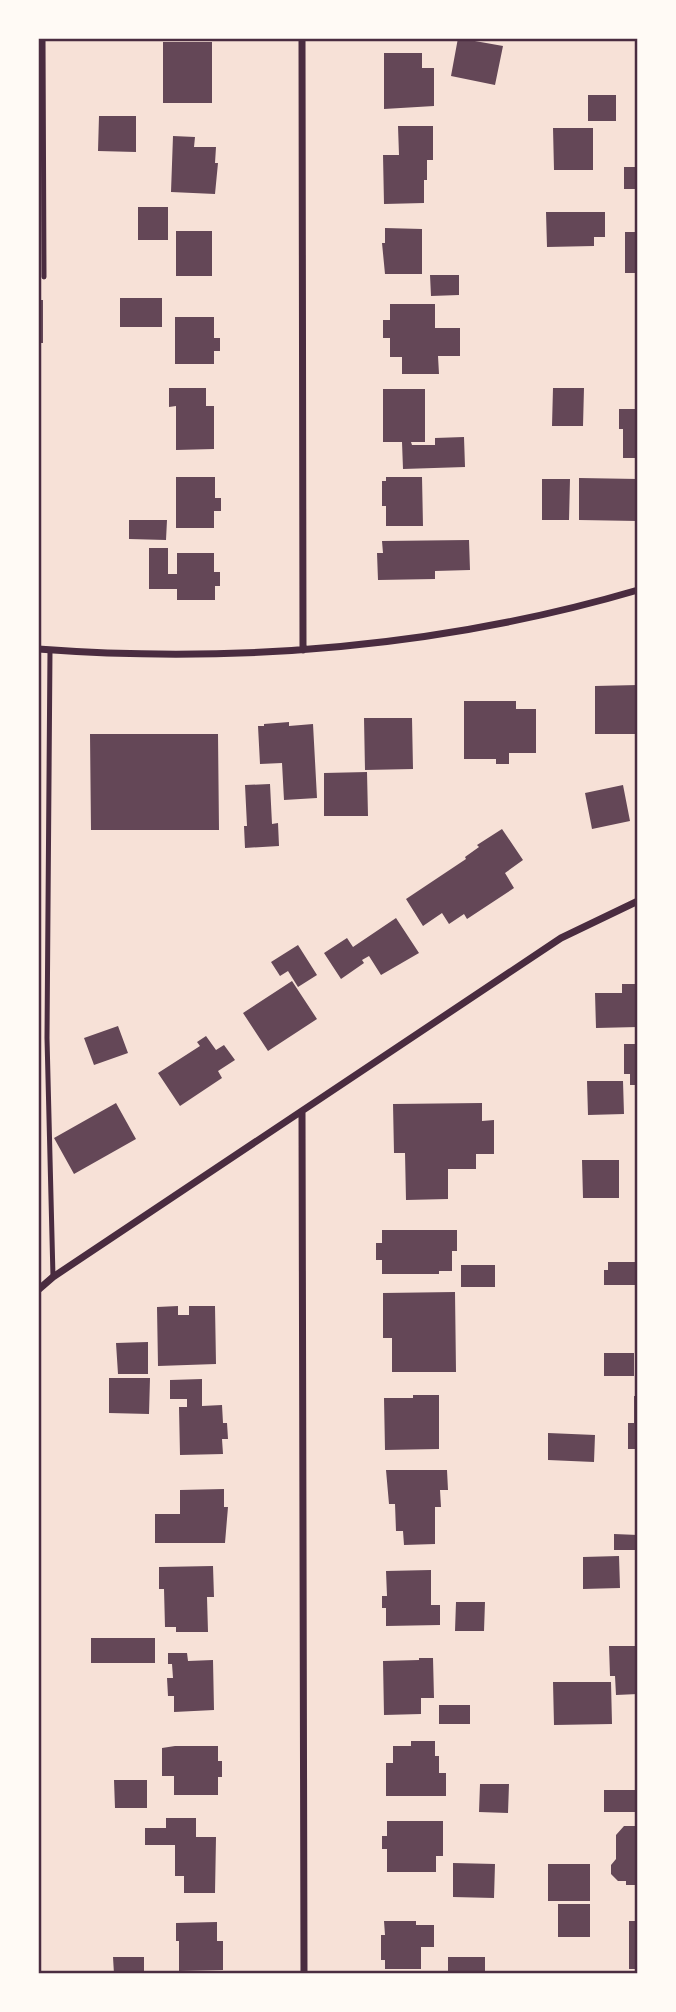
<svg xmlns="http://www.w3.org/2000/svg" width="676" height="2012" font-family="'Space Grotesk',sans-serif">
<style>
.building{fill:#644757}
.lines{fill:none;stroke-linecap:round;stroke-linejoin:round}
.service{stroke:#4a2c40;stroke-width:5}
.minor{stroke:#4a2c40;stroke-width:7}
.neatline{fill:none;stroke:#4a2c40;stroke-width:2.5}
</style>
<rect width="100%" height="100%" fill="#f7e1d7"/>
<path class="building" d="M458,38L503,46L495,85L451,76Z
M163,42H212V103H163Z
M384,53H422V68H434V106L384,109Z
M588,95H616V121H588Z
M99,116H136V152L98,151Z
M398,126H433V160H427V180H424V203L384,204L383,155H399Z
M553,128H593V170H554Z
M173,136L195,137L194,147H216L215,163H218L215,194L171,192Z
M624,167H638V189H624Z
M138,207H168V240H138Z
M546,212H605V237H594V246L547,247Z
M385,228L422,229V274H385L382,243H385Z
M176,231H212V276H176Z
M625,232H638V273H625Z
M430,275H459V295L431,296Z
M120,298H162V327H120Z
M38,300H43V343H38Z
M390,304H435V328H460V356H438L439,374H402V357H390V338H383V320H390Z
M175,317H214V338H220V351H214V364H175Z
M169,388H206V406H214V449L176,450V406L169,407Z
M553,388H584L583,426H552Z
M383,389H425V442H411L412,445H435V438L464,437L465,467L403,469L402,442H383Z
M619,409H638V458H623V429H619Z
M176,477H215V498H221V511H214V528H176Z
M386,477H422L423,526H386V506H382V481H386Z
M579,478L638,479V521L579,520Z
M542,479H570L569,520H542Z
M129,520H167L166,540L129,539Z
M469,540L470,570L435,571V579L378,580L377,553H383L382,541Z
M149,548H168V574H177V553H214V572H220V586H215V600H177V589H149Z
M638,685V734H595V686Z
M464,701H516V709H536V753H509V764H496V759H464Z
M364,718H412L413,769L365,770Z
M289,722V726L313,724L317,798L284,800L282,763L260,764L258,726H264V724Z
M90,734H218L219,830H91Z
M367,772L368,816H324V773Z
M270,784L272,824L278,823L279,846L245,848L244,826H247L245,785Z
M623,785L630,821L592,829L585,793Z
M502,829L523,860L505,873L514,888L467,919L464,914L449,924L442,913L423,926L406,899L466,859L465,857L479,847L477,845Z
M396,918L419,953L381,975L369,956L362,960L364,963L341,979L324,953L347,938L353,947Z
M298,945L317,975L298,987L288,971L280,976L271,962Z
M635,974H638V1027L596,1028L595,993H622V984H635Z
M292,981L317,1019L268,1051L243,1013Z
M118,1026L128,1053L94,1065L84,1038Z
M206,1036L216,1050L224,1045L235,1060L218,1071L222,1078L180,1106L158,1073L200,1046L197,1042Z
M624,1044H638V1085H630V1074H624Z
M587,1081H623L624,1114L588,1115Z
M116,1103L136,1139L74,1174L54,1138Z
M482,1103V1121L494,1120V1154H476V1169H448V1199L406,1200L405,1153H394L393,1104Z
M582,1160H619V1198H583Z
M382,1230H457V1251H452V1271H439V1274H382V1260H376V1243H382Z
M608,1262H635V1285H604V1270H608Z
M461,1265H495V1287H461Z
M455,1292L456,1372H392V1338H383V1293Z
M178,1306V1315H189V1306H215L216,1364L158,1366L157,1307Z
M148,1342V1374H118L116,1343Z
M604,1353H634V1376H604Z
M109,1378H150L149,1414L109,1413Z
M202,1379V1406L222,1405L223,1423H227L228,1439H222L223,1454L180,1455L179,1407H187V1399H170V1380Z
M413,1395H439V1449L385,1450L384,1398H413Z
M634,1396H638V1449H628V1423H634Z
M548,1433L595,1435L594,1462L548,1460Z
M386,1470H447L448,1490H440L441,1507H435V1544L404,1545L403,1531H396L395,1504H389Z
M224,1489V1507H228L225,1543H155V1514H180V1490Z
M614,1534L638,1535V1550H614Z
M619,1556L620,1588L583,1589V1557Z
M213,1566L214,1597H207L208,1632H176V1627H165L164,1589H159V1567Z
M431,1570V1605H440V1625L386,1626V1608H382V1596H387L386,1571Z
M456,1602H485L484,1631H455Z
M91,1638H155V1663H91Z
M609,1646H638V1694L616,1695L615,1676H610Z
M168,1653H187L188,1661L213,1660L214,1710L174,1712V1696H168L167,1678H173L172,1664H168Z
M419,1658H433L434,1698H421V1714L384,1715L383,1661L419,1660Z
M553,1682H611L612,1724L554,1725Z
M439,1705H470V1724H439Z
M411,1741H435V1756H439V1773H446V1796H386V1763H393V1746H411Z
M175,1746H218V1761H222V1777H218V1795H174V1776H162V1748Z
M114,1780H147V1808H115Z
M480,1784H509L508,1813L479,1812Z
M604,1790H638V1812H604Z
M166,1818H196V1837H216L215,1893H184V1876H175V1845H145V1828H166Z
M387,1821H443V1856H436V1872H387V1849H382V1836H387Z
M624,1826H638V1885H626V1881H618L611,1874V1865L616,1859V1835Z
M453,1863L495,1864L494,1898L453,1897Z
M548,1864H590V1901H548Z
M558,1904H590V1937H558Z
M384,1921H416V1925H434V1947H421V1969H385V1960H381V1935H385Z
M629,1921H638V1969H629Z
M217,1922V1941H223V1970L179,1971V1941H176V1923Z
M113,1957H144V1974H114Z
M448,1957H485V1974H448Z"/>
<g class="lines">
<path class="service" d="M43,38L44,277
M50,650L47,1038L53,1277"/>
<path class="minor" d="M302,38L303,650
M38,649C239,664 444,647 638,590
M302,1111L304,1974
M38,1290L53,1277L561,938L638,901"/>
</g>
<rect width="676" height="2012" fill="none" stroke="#fffaf5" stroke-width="80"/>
<rect x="40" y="40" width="596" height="1932" class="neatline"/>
</svg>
